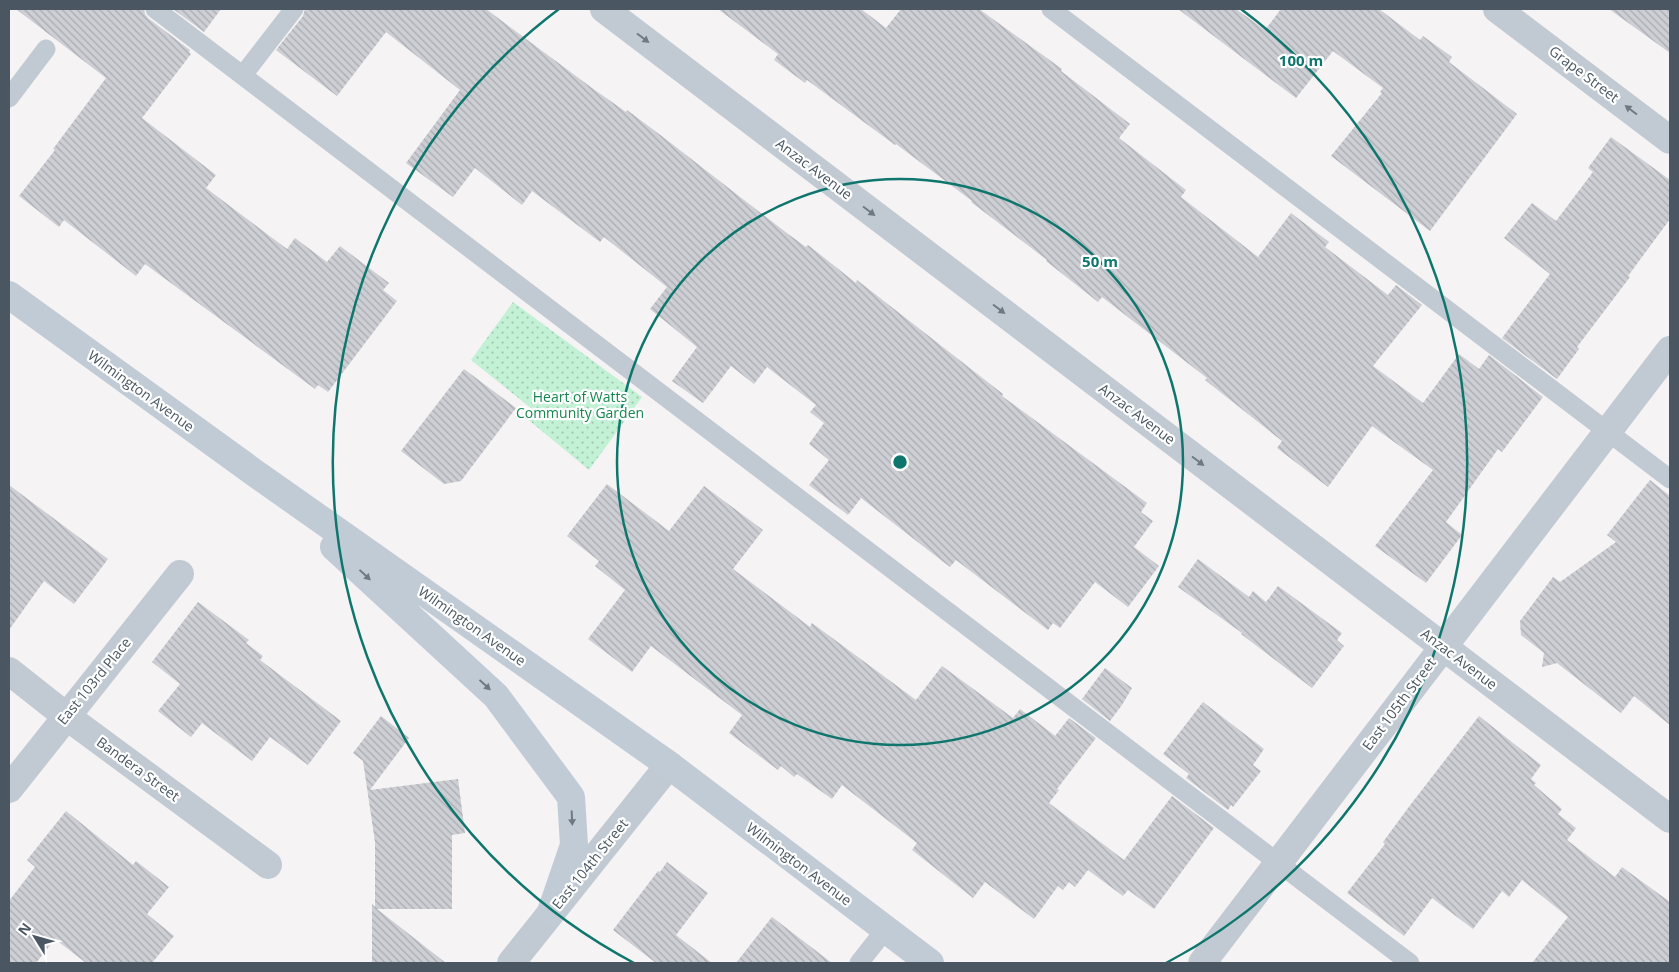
<svg xmlns="http://www.w3.org/2000/svg" width="1679" height="972" font-family="'Open Sans',sans-serif">
<style>
.garden{fill:url(#garden-dots)}
.building{fill:url(#building-back-hatch)}
.lines{fill:none;stroke-linecap:round;stroke-linejoin:round}
.service{stroke:#c1cad2;stroke-width:19}
.minor{stroke:#c1cad2;stroke-width:28}
.secondary{stroke:#c1cbd6;stroke-width:28}
.oneway{fill:#6e7983}
.oneway2{fill:#6e7984}
.ring{fill:none;stroke:#0f766e;stroke-width:2.5}
.labels{text-anchor:middle;stroke-width:4.5;stroke-linejoin:round;paint-order:stroke}
.street-label{font-size:14px;fill:#4a5661;stroke:#fff}
.park-label{font-size:14px;fill:#17864f;stroke:#fff}
.centre{fill:#0f766e;stroke:#fff;stroke-width:2.5}
.ring-label{font-size:15px;text-anchor:middle;font-weight:bold;fill:#0f766e;stroke:#fff;stroke-width:4.5;stroke-linejoin:round;paint-order:stroke}
</style>
<defs>
<pattern id="garden-dots" width="8" height="8" patternUnits="userSpaceOnUse" patternTransform="scale(1.25)"><rect width="8" height="8" fill="#c3f1d5"/><path d="M2 2h.1M6 6h.1" fill="none" stroke="#a0c6b0" stroke-width="1.8" stroke-linecap="round"/></pattern>
<pattern id="building-back-hatch" width="6" height="6" patternUnits="userSpaceOnUse" patternTransform="scale(1.25)"><rect width="6" height="6" fill="#cdcfd5"/><path d="M-1 5l2 2M0 0l6 6M5-1l2 2" fill="none" stroke="#a8abb0"/></pattern>
</defs>
<rect width="100%" height="100%" fill="#f5f3f3"/>
<path class="garden" d="M513,302L642,397L589,470L525,417L532,409L471,360Z"/>
<path class="building" d="M16,9H144L145,14L148,18L190,50L189,52L191,54L142,118L216,175L206,188L287,249L295,238L327,262L340,246L389,283L383,290L397,301L328,392L318,385L315,389L145,264L136,276L64,220L59,227L19,196L55,150L53,149L106,78Z
M173,9H221L204,32Z
M305,9H486L592,88L626,112L627,110L663,137L788,234L806,247L808,245L856,283L857,280L1003,394L1002,396L1147,503L1141,512L1153,521L1134,547L1159,566L1128,607L1095,582L1060,628L1053,623L1048,630L956,560L950,567L861,498L848,515L809,485L829,460L809,444L824,423L810,412L816,405L767,367L754,384L731,366L703,403L672,381L697,347L650,309L667,287L604,237L600,242L532,191L522,205L475,168L453,197L406,163L460,90L386,32L337,96L276,50L303,16Z
M718,9H861L886,28L901,9H979L1062,69L1061,71L1130,124L1119,138L1186,190L1181,197L1258,257L1291,213L1329,242L1325,247L1388,295L1396,285L1422,305L1373,366L1423,403L1459,354L1479,369L1489,355L1543,397L1502,452L1498,449L1446,522L1462,535L1426,583L1375,546L1433,470L1372,426L1328,487L1277,448L1282,441L1205,380L1207,378L1102,297L1098,302L1046,261L1047,260L971,202L972,201L896,144L895,145L807,80L805,83L774,60L778,54Z
M1178,9H1236L1265,30L1281,9H1379L1420,40L1423,36L1452,57L1449,62L1517,114L1430,231L1331,156L1382,93L1380,92L1383,88L1333,51L1296,98Z
M1609,9H1670V53Z
M1611,137L1670,180V219L1628,276L1630,277L1577,347L1579,349L1557,379L1502,338L1550,274L1504,238L1532,203L1556,221L1593,172L1588,168Z
M464,369L516,408L461,481L444,484L401,451Z
M1650,480L1670,496V725L1634,696L1621,713L1557,663L1542,667L1544,653L1521,635L1520,621L1553,577L1560,582L1616,542L1607,535Z
M607,484L669,531L704,486L763,530L733,569L810,627L812,623L916,700L942,666L1013,718L1020,709L1054,735L1055,736L1069,718L1096,738L1057,789L1059,790L1049,803L1124,860L1172,796L1214,828L1154,909L1128,890L1123,896L1088,870L1075,887L1069,882L1063,890L1058,886L1034,919L985,882L973,898L912,850L917,843L842,785L832,799L797,774L794,777L781,766L778,770L729,733L742,715L651,646L632,672L588,639L625,590L595,566L599,561L567,536Z
M9,485L108,559L74,604L44,581L9,630Z
M1198,559L1249,597L1253,591L1266,602L1278,586L1342,633L1337,640L1344,646L1312,688L1241,634L1242,633L1178,587Z
M198,602L249,640L246,643L263,656L260,660L341,721L308,765L270,737L252,761L202,723L191,737L158,711L180,684L152,662Z
M1105,668L1132,688L1122,705L1110,721L1082,699Z
M1203,702L1264,749L1253,765L1261,771L1233,807L1231,805L1228,810L1186,778L1189,774L1163,754Z
M381,716L409,738L370,790L458,779L465,833L452,835V909H377L446,963H372V904L375,907V842L363,761L353,753Z
M1479,716L1541,765L1531,779L1536,783L1534,785L1562,809L1558,814L1576,828L1567,840L1615,877L1622,867L1670,902V963H1532L1568,917L1522,880L1509,897L1502,891L1473,929L1432,898L1404,936L1347,893L1385,844L1383,842L1408,808Z
M66,811L133,865L136,861L169,887L147,914L174,936L152,963H86L55,939L36,963H9V901L35,867L27,860Z
M667,862L708,893L676,935L712,963H656L613,930L658,871L660,872Z
M772,917L832,963H736Z"/>
<g class="lines">
<path class="service" d="M155,9L1410,963
M1051,9L1670,479
M243,75L294,9
M9,98L46,49
M859,963L885,930"/>
<path class="minor" d="M604,9L1670,819
M1497,9L1670,140
M9,671L66,716L268,865
M9,789L180,574
M511,963L669,765
M1202,963L1670,350"/>
<path class="secondary" d="M9,295L252,471L669,765L930,963
M334,547L496,696L571,797L574,845L551,912"/>
</g>
<defs><path id="oneway-solid" d="M-6-.8H1V-3.2L6.5 0L1 3.2V.8H-6Z" transform="scale(1.25)"/></defs>
<g class="oneway">
<use href="#oneway-solid" transform="translate(643 38) rotate(37)"/>
<use href="#oneway-solid" transform="translate(1631 110) rotate(-143)"/>
<use href="#oneway-solid" transform="translate(869 211) rotate(37)"/>
<use href="#oneway-solid" transform="translate(999 309) rotate(37)"/>
<use href="#oneway-solid" transform="translate(1198 461) rotate(37)"/>
</g>
<g class="oneway2">
<use href="#oneway-solid" transform="translate(365 575) rotate(43)"/>
<use href="#oneway-solid" transform="translate(485 685) rotate(43)"/>
<use href="#oneway-solid" transform="translate(572 818) rotate(87)"/>
</g>
<g class="ring">
<circle cx="900" cy="462" r="283"/>
<path d="M634 963A567 567 0 0 1 559 9M1241 9A567 567 0 0 1 1166 963"/>
</g>
<g class="labels">
<g class="street-label">
<text transform="translate(1584 74) rotate(37)" y="5">Grape Street</text>
<text transform="translate(814 169) rotate(37)" y="5">Anzac Avenue</text>
<text transform="translate(141 391) rotate(36)" y="5">Wilmington Avenue</text>
<text transform="translate(1137 414) rotate(37)" y="5">Anzac Avenue</text>
<text transform="translate(472 626) rotate(35)" y="5">Wilmington Avenue</text>
<text transform="translate(1459 659) rotate(37)" y="5">Anzac Avenue</text>
<text transform="translate(94 681) rotate(-51)" y="5">East 103rd Place</text>
<text transform="translate(1399 704) rotate(-53)" y="5">East 105th Street</text>
<text transform="translate(138 769) rotate(36)" y="5">Bandera Street</text>
<text transform="translate(590 864) rotate(-51)" y="5">East 104th Street</text>
<text transform="translate(799 864) rotate(37)" y="5">Wilmington Avenue</text>
</g>
<g class="park-label">
<text x="580" y="402">Heart of Watts<tspan x="580" dy="16">Community Garden</tspan></text>
</g>
</g>
<circle cx="900" cy="462" r="8" class="centre"/>
<g class="ring-label">
<text x="1301" y="66">100 m</text>
<text x="1100" y="267">50 m</text>
</g>
<rect width="1679" height="972" fill="none" stroke="#4a5661" stroke-width="20"/>
<g transform="translate(35 937) rotate(307)" stroke="#ffffff" stroke-width="4" paint-order="stroke">
<path d="M0-4L9 19L0 12L-9 19Z" fill="#4a5661"/>
<text y="-8" font-size="14" font-weight="bold" text-anchor="middle" fill="#4a5661">N</text>
</g>
</svg>
